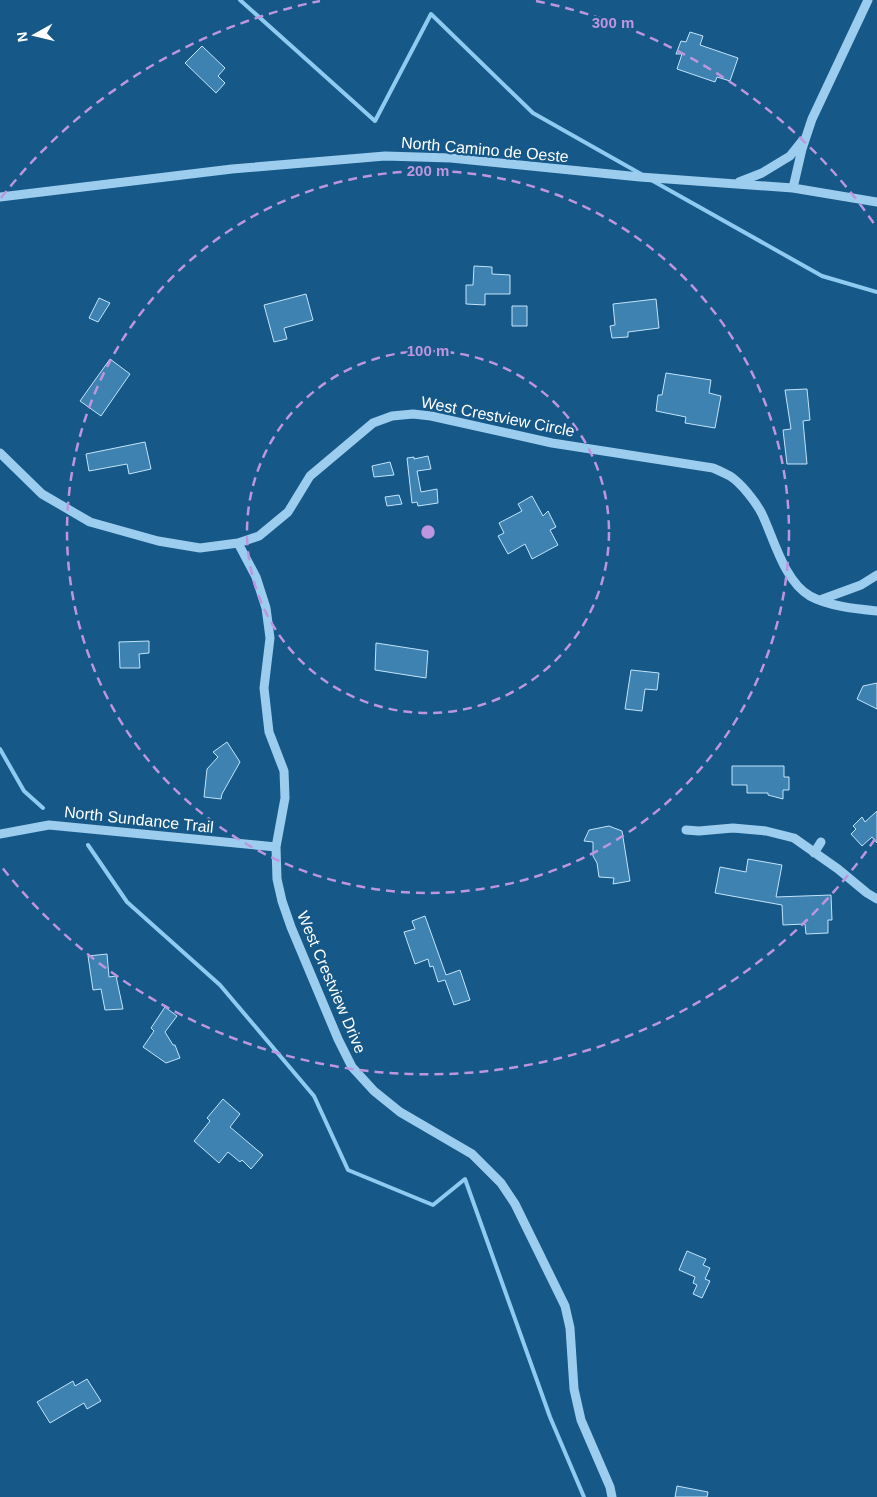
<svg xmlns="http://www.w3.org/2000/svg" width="877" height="1497" font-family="Arial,sans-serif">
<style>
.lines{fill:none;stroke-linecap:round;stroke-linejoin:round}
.stream{stroke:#8fcaf1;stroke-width:4}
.building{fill:#3e82b2;stroke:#c3e4fa}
.minor{stroke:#9dcdee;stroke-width:9}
.ring{fill:none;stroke:#bd96df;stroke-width:2.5;stroke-dasharray:9 6}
.labels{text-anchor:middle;stroke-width:4.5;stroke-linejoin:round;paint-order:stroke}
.street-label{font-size:16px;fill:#fff;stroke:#165888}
.centre{fill:#bd96df;stroke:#165888;stroke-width:2.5}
.ring-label{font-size:15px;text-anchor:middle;font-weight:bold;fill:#bd96df;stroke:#165888;stroke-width:4.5;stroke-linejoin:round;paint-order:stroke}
</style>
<rect width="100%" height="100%" fill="#165888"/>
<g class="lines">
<path class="stream" d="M240,0L375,121L431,14L533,113L641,174
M653,181L822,276L877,292
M0,749L24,791L43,808
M88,845L127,902L220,985L314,1096L348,1170L433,1205L465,1179L550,1417L584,1497"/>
</g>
<path class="building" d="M690,32L703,36L700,45L738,58L730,81L717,77L715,82L677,69L682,54H676L681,41L686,42Z
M202,46L225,68L218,76L225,83L216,93L185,63Z
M474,266L492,267V274L510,275V294H485V305L466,304V285H473Z
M306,294L313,320L284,328L287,339L274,342L264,305Z
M99,298L110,303L98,322L89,318Z
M656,299L659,328L628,332V337L612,338L610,326L615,325L613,304Z
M512,306H527V326H512Z
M110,359L130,374L101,416L80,401Z
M666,373L711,380L709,393L721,396L715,428L685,423L686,417L656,411L658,395H662Z
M807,389L810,420L803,421L807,464H787L783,430L791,429L785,390Z
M145,442L151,469L129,474L127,464L89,471L86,454Z
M428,456L431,469L417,471L421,492L437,489L438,503L418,506L417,502L412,503L407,458L414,457V459Z
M390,462L394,475L374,477L372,466Z
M399,495L402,504L387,506L385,497Z
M532,496L543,516L548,511L556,527L550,530L558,545L532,559L525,544L508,554L498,536L504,533L499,523L522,511L518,504Z
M149,641V653L139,654L140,668H120L119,642Z
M376,643L428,651L426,678L375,670Z
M631,670L659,673L657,690L645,689L642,711L625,709Z
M877,683V709L857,699L863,686Z
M227,742L240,762L222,794L221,799L204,797L207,769L218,757L213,752Z
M732,766H784V777H789V790H783V799L768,795V793H747V785H732Z
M877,811V843L872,837L862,846L851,834L856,829L853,826L862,817L865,822Z
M609,826L622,831L630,881L613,884L614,878L599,877L597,863L593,856V842L584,841L589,830Z
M748,859L782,865L776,897L831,895L832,920H828V933L806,934L805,924L783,925L782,905L715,893L720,867L746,872Z
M425,916L446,975L460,970L470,1000L454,1005L445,980L438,982L433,966L430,967L428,959L415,964L404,932L415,929L412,921Z
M107,954L109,977L116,976L123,1009L105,1010L101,989L93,990L88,956Z
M165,1007L177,1016L165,1032L173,1045H175L180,1058L166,1063L143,1047L154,1031L151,1028Z
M223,1099L240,1114L230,1127L263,1155L251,1169L242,1160L240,1162L228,1152L219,1163L194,1141L210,1121L207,1118Z
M687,1251L706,1259L703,1265L710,1268L705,1279L710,1281L702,1298L693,1294L697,1285L693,1283L695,1277L679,1270Z
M87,1379L101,1401L87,1409L84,1403L50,1423L37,1402L73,1381L75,1386Z
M677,1486L708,1492L707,1497H675Z"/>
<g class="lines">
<path class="minor" d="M739,182L762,173L790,156L802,141
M793,188L802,149L812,119L868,0
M0,197L232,169L385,156L451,158L640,177L793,188L877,202
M0,453L42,494L90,522L158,541L200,548L238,543L259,536L288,512L310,476L373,423L392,416L413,414L431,416L552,443L713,468C718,470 724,473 730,476C741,483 756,502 762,514C774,539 784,581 810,596C828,606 856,609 877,611
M238,543L256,577L266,608L270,638L264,688L269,732L284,771L285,798L276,847L277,879L282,901L291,927L338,1039L352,1067L374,1091L400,1112L472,1154L501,1183L515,1204L565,1306L570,1328L574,1389L581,1420L610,1487L612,1497
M820,600L861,585L877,575
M686,830L699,831L733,828L766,831L794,838L838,869L867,893L877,899
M0,834L49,825L276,847
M814,853L821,842"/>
</g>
<g class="ring">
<circle cx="428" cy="532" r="181"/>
<circle cx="428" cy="532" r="361"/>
<path d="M875 839A542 542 0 0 1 1 866M1 198A542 542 0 0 1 320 1M536 1A542 542 0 0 1 875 225"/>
</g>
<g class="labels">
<g class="street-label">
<text transform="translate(485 149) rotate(5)" y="6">North Camino de Oeste</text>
<text transform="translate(498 416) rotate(11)" y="6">West Crestview Circle</text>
<text transform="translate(139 819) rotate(6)" y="6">North Sundance Trail</text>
<text transform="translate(332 982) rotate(67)" y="6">West Crestview Drive</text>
</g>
</g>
<circle cx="428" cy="532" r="8" class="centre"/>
<g class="ring-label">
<text x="613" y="28">300 m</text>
<text x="428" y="176">200 m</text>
<text x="428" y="356">100 m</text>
</g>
<g transform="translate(35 35) rotate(262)" stroke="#165888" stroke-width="4" paint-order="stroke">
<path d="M0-4L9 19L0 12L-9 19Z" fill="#ffffff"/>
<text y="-8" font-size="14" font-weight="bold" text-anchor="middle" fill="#ffffff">N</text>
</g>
</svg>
